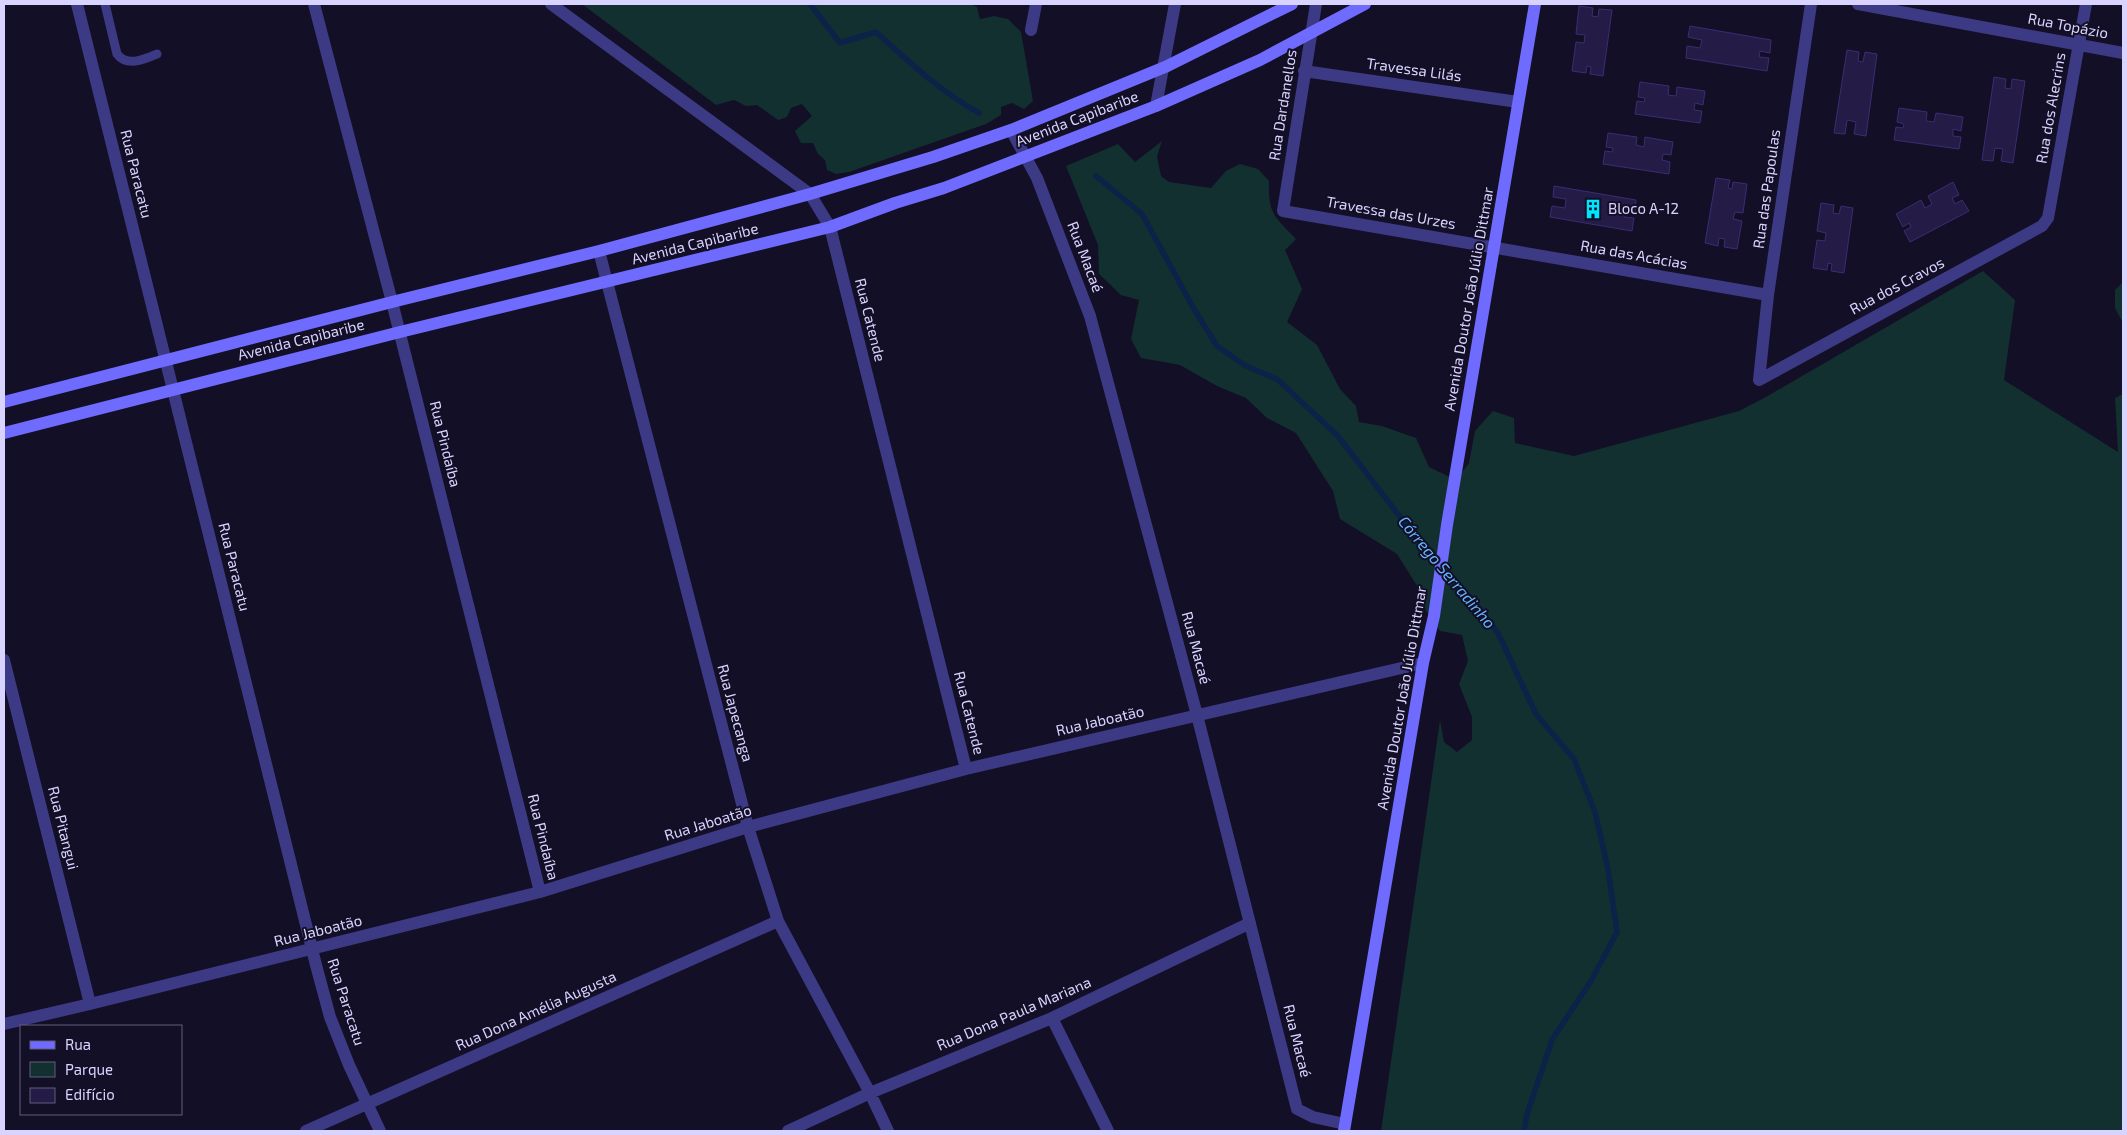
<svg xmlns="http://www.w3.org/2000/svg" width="2127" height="1135" font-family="'Exo 2',sans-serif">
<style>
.green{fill:#12302f}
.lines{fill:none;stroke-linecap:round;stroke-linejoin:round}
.stream{stroke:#0c2248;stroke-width:5.5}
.building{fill:#241b47;stroke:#3b2d73}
.service{stroke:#3d3a85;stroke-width:9}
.minor{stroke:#3d3a85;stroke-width:12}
.secondary{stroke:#6f6bff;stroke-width:12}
.labels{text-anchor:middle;stroke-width:4;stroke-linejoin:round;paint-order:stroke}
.street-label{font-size:15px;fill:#d9d4ff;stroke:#130f26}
.poi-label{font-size:15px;fill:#d9d4ff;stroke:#130f26;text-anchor:start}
.water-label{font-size:16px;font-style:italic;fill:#62b6ff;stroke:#130f26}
</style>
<rect width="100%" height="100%" fill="#130f26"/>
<path class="green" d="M582,4H971L977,7L980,19L994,16L1008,19L1021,32L1033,101L1024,109L1012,103L1001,107V115L986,124L849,172L836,174L827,170L825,160L818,154L813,143H801L795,131L812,116L802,104L791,108L787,117L778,120L757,105L746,106L734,100L716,105Z
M1162,141L1157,156L1161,176L1169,182L1211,188L1226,171L1240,164L1258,169L1269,181C1268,214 1274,216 1296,239L1285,250L1302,289L1287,322L1317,345L1340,389L1356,406L1359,422L1382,426L1416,438L1429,467L1456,480L1469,463L1475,431L1493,411L1514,418L1515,443L1574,456L1739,411L1766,397L1983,271L2015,300L2004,380L2118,452L2115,398L2123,394V1131H1381L1440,720L1444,742L1457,752L1472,740V717L1459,684L1468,661L1462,635L1440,631L1423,606L1421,592L1397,554L1340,519L1333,491L1296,433L1267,418L1246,398L1217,386L1180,365L1141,358L1131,339L1139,300L1121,295L1099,274L1098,245L1066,166L1118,144L1135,162Z
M2123,282V323L2115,308V290Z"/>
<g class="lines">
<path class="stream" d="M810,4L840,43L876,32C908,61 941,92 979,113
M1096,176L1142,214L1194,309L1217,346L1246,366L1277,379L1338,436L1417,539L1469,596L1498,633L1536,714L1574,759L1595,812L1608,869L1617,932L1591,981L1552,1040L1527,1114L1524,1131"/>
</g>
<path class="building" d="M1579,6L1593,8L1592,16L1598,17L1599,9L1612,10L1603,76L1590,74L1591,67L1587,66L1586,73L1572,71L1576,42L1584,43L1585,35L1576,34Z
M1690,26L1771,40L1770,53L1760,51L1759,57L1769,58L1767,71L1686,58L1687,46L1700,48L1702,40L1688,37Z
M1847,50L1859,52L1858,61L1863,62L1865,52L1877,54L1866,136L1854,134L1856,122L1847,120L1845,134L1834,133Z
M1994,77L2006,79L2005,88L2011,89L2012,79L2025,81L2013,163L2001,161L2003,149L1995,148L1993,161L1982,160Z
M1640,82L1669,86L1668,95L1676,96L1677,87L1705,91L1703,105L1695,103L1694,110L1702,111L1700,123L1635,114L1637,101L1644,102L1645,98L1638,97Z
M1899,108L1927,112L1926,121L1934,122L1936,113L1963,117L1961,131L1953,129V136L1961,137L1959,149L1894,140L1896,127L1903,128L1904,124L1897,122Z
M1608,133L1637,137L1636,145L1644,147L1645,137L1673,142L1671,155L1663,154L1662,160L1670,162L1669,174L1603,164L1605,151L1612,152L1613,148L1606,147Z
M1716,178L1730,180L1728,188L1732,189L1733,182L1747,184L1743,213L1735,212L1733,219L1742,221L1737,249L1724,247L1725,239L1719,238L1718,246L1705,243Z
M1953,182L1959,195L1952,198L1955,204L1962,200L1969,211L1910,242L1904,231L1911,227L1909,223L1903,227L1896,214L1921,200L1925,208L1932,204L1928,196Z
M1554,186L1636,200L1635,212L1625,211L1624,217L1634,218L1632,231L1550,217L1552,206L1565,208L1566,199L1553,197Z
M1821,203L1834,205L1833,213L1839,214L1841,206L1853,208L1844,273L1831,271L1832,264L1828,263L1827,270L1813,268L1817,240L1825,241L1826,233L1817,231Z"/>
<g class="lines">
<path class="service" d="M105,4L117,54C127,67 143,60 157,54"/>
<path class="minor" d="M77,4L316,965L330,1017L349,1065L380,1131
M314,4L392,302L540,892
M551,4L810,194L830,227L966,769
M1316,4L1283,211L1768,295
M1858,4L2123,53
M1031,30L1036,4
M1304,71L1518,102
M1156,106L1175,4
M1011,130L1037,178L1090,316L1197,715L1297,1109L1313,1117L1345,1124
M599,251L748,827L778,921L870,1093L888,1131
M1759,380L2042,226L2048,218L2086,4
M1759,380L1768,295L1811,4
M4,660L90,1004
M1052,1018L1108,1131
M4,1024L90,1004L540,892L748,827L966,769L1423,663
M306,1131L778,921
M788,1131L870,1093L1052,1018L1250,923"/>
<path class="secondary" d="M4,402L392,302L599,251L810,194L933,157L1011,130L1165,67L1292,4
M4,433L400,332L830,227L895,203L944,188L1156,106L1260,60L1365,4
M1344,1131L1423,663L1434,616L1447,525L1535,4"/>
</g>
<defs>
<symbol id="building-bare" viewBox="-9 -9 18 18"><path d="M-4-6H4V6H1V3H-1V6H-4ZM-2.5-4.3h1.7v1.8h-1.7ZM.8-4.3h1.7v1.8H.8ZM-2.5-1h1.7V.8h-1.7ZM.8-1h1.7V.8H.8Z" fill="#00e5ff" stroke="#130f26" stroke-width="2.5" paint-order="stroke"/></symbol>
</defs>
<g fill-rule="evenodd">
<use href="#building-bare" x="1579" y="195" width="28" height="28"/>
</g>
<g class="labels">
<g class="street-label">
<text transform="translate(2068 26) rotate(11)" y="5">Rua Topázio</text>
<text transform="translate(1414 70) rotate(8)" y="5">Travessa Lilás</text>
<text transform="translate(1283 105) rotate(-81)" y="5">Rua Dardanellos</text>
<text transform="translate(2051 108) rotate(-80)" y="5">Rua dos Alecrins</text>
<text transform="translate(1077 119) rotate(-21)" y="5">Avenida Capibaribe</text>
<text transform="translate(136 174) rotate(76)" y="5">Rua Paracatu</text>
<text transform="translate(1767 189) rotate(-82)" y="5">Rua das Papoulas</text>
<text transform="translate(1391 213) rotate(10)" y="5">Travessa das Urzes</text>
<text transform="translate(695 244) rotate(-14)" y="5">Avenida Capibaribe</text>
<text transform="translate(1634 255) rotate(10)" y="5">Rua das Acácias</text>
<text transform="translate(1085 257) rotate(69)" y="5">Rua Macaé</text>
<text transform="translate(1897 286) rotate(-28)" y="5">Rua dos Cravos</text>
<text transform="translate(1469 299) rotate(-80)" y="5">Avenida Doutor João Júlio Dittmar</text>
<text transform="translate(870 320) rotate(76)" y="5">Rua Catende</text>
<text transform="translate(301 340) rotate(-14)" y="5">Avenida Capibaribe</text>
<text transform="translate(445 444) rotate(76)" y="5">Rua Pindaíba</text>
<text transform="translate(234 567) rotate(76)" y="5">Rua Paracatu</text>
<text transform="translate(1196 648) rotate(75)" y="5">Rua Macaé</text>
<text transform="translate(1402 698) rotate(-80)" y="5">Avenida Doutor João Júlio Dittmar</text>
<text transform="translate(735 713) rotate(75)" y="5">Rua Japecanga</text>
<text transform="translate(969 713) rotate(76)" y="5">Rua Catende</text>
<text transform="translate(1100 721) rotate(-13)" y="5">Rua Jaboatão</text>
<text transform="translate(708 823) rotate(-17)" y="5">Rua Jaboatão</text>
<text transform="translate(63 828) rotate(76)" y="5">Rua Pitangui</text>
<text transform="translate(543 837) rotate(76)" y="5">Rua Pindaíba</text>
<text transform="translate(318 931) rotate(-14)" y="5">Rua Jaboatão</text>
<text transform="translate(346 1002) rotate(72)" y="5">Rua Paracatu</text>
<text transform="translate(536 1011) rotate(-24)" y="5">Rua Dona Amélia Augusta</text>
<text transform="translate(1014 1014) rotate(-23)" y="5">Rua Dona Paula Mariana</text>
<text transform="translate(1297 1041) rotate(76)" y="5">Rua Macaé</text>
</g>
<g class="poi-label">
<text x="1608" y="214">Bloco A-12</text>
</g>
<g class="water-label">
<text transform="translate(1447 572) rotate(50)" y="6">Córrego Serradinho</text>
</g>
</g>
<rect width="2127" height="1135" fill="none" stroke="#d9d4ff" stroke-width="10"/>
<rect x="20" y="1025" width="162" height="90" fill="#130f26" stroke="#625e7d"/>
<rect x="30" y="1041" width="25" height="8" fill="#6f6bff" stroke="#625e7d"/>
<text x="65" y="1050" font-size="15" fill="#d9d4ff">Rua</text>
<rect x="30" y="1062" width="25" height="15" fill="#12302f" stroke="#625e7d"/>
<text x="65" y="1075" font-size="15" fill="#d9d4ff">Parque</text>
<rect x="30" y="1088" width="25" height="15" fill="#241b47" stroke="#625e7d"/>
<text x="65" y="1100" font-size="15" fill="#d9d4ff">Edifício</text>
</svg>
